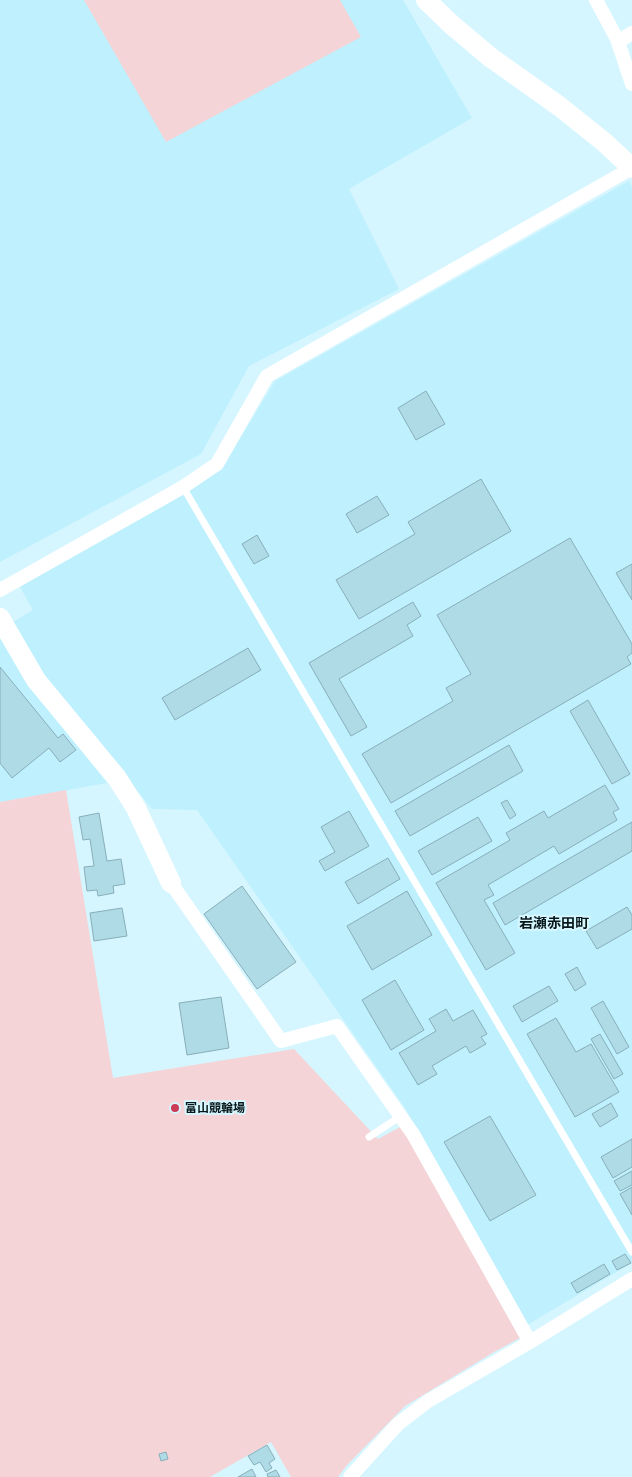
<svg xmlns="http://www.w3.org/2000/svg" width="632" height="1477" font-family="Bitter,'Noto Sans JP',serif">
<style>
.built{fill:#bef0fe}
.green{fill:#f4d4d6}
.building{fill:#afdbe7;stroke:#88aeb9}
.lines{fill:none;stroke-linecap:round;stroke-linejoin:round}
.lane{stroke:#fff;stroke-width:7}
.street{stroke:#fff;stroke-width:14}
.secondary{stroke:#fff;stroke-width:20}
.poi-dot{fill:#cb3b57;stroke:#d6f6ff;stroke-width:2}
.labels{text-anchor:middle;stroke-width:4;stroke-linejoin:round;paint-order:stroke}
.poi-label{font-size:12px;font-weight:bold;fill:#08171a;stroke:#d6f6ff;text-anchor:start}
.neighbourhood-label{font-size:14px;font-weight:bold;fill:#08171a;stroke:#d6f6ff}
</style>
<rect width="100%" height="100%" fill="#d6f6ff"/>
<path class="built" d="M0,0H403L472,118L349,189L399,289L249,366L201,454L0,562Z
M629,181L632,187V1263L527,1325L405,1108L197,810L152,809L40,671L13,622L33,610L20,587L221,470L275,381Z
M0,637L25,681L107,783L0,802Z"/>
<path class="green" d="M84,0H340L361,37L166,142Z
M66,790L113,1078L294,1049L378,1139L402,1126L520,1338L494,1352L405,1406L347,1465L338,1477H291L271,1442L210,1477H0V802Z"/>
<path class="building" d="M426,391L445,424L416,440L398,408Z
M481,479L511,531L359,619L336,580L415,534L408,522Z
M377,496L389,515L357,533L346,514Z
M257,535L269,556L254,564L242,544Z
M570,538L632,644V653L627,657L631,664L391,803L362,754L453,701L446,688L471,674L437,615Z
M632,564V600L616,573Z
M413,602L421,616L407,625L413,636L339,679L367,727L351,736L309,663Z
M248,648L261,670L175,720L162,698Z
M0,667L58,738L63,734L76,750L60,762L49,748L12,778L0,763Z
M588,700L630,774L612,784L570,711Z
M509,745L523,771L410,836L395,811Z
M605,785L619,809L613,812L617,820L559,854L554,846L488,885L494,895L484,900L515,953L486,970L436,883L510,840L506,833L544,811L548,818Z
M507,800L516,815L510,819L501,803Z
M349,811L369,846L325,871L319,861L335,852L321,827Z
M99,813L107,861L121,859L125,884L113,886L114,893L98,896L97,890L87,891L84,867L94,866L90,839L83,840L79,817Z
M478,817L492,841L432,875L418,851Z
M632,822V851L505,925L493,903Z
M388,858L400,879L358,904L345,882Z
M242,886L296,962L257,989L204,914Z
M407,891L432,935L372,970L347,926Z
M627,907L632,915V929L597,949L586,931Z
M122,908L127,936L94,941L90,913Z
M577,967L586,984L575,991L565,974Z
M395,980L424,1030L391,1050L362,1000Z
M549,986L558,1001L522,1022L513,1006Z
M221,997L229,1048L187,1055L179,1003Z
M603,1001L629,1047L617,1054L591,1008Z
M446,1009L453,1021L473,1010L487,1034L481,1037L486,1044L470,1053L466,1046L432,1066L437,1074L418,1085L399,1053L436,1031L429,1019Z
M556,1018L576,1052L591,1044L619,1092L575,1117L527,1034Z
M600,1034L623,1074L614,1079L591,1039Z
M611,1103L618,1116L600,1127L592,1114Z
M490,1116L536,1195L490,1221L444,1142Z
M632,1139V1167L613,1178L601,1157Z
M632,1171V1185L620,1191L614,1181Z
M632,1187V1215L620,1194Z
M625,1254L631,1263L617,1270L612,1261Z
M604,1264L610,1274L577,1293L571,1283Z
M267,1445L275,1459L269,1463L272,1468L266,1472L260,1462L254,1465L248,1456Z
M166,1452L168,1459L161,1461L159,1454Z
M252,1469L256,1477H238Z
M276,1470L280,1477H268L267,1474Z"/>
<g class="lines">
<path class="lane" d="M183,487L632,1252
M369,1137L401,1116"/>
<path class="street" d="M596,0L617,39L632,84
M618,42L632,33
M0,590L183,487L217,464L267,376L632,168
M171,883L281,1041L337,1026L413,1134L530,1342
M350,1477L398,1424L428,1401L530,1342L632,1279"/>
<path class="secondary" d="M426,0L452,25L490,57L559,106L604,142L632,168
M0,618L36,680L117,778L136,808L171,883"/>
</g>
<circle class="poi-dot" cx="175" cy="1108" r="5"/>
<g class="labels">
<g class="poi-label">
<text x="185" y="1112">富山競輪場</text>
</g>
<g class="neighbourhood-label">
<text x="554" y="928">岩瀬赤田町</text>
</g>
</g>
</svg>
